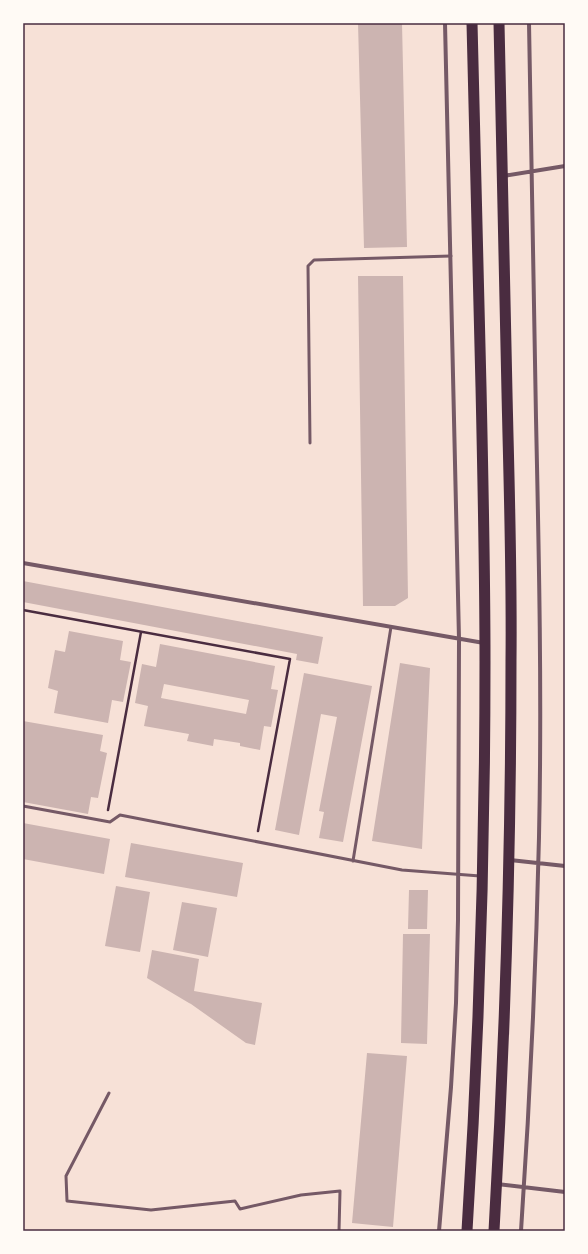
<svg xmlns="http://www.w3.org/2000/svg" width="588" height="1254" font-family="'Golos Text',sans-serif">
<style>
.building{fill:#ccb4b1;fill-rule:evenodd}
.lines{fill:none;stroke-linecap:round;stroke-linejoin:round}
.path{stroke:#4a2c40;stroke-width:2.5}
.service{stroke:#755966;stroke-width:3}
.minor{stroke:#755966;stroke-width:4}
.trunk{stroke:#4a2c40;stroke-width:11}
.neatline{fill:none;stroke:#4a2c40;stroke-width:1.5}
</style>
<rect width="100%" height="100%" fill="#f7e1d7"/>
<path class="building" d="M358,23H402L407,247L364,248Z
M358,276H403L408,598L395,606H363Z
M23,581L323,637L318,664L296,660L297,654L23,602Z
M69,631L123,641L120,660L131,662L123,702L112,700L108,723L54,713L58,691L48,688L55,650L65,652Z
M160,644L275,666L271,689L278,690L271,727L264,726L260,750L240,746V743L214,739L213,746L187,741L189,734L144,726L148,706L135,703L142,664L156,667ZM164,684L249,700L246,714L161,698Z
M400,663L430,668L422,849L372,841Z
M304,673L372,686L343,842L319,838L324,812L319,811L337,717L321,714L299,835L275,830Z
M23,721L103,735L100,751L107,753L98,798L91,797L88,814L23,802Z
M23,823L110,839L104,874L23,859Z
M131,843L243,863L237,897L125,877Z
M116,886L150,892L140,952L105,946Z
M409,890H428L427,929H408Z
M182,902L217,908L208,957L173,950Z
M403,934H430L427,1044L401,1043Z
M152,950L199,959L194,991L262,1003L255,1045L246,1043L191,1004L189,1003L147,978Z
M367,1053L407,1056L393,1227L352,1223Z"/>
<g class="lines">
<path class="path" d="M23,610L290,659L258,831
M108,810L141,632"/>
<path class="service" d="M310,443L308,266L314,260L451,256
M23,806L110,822L120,815L402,870L480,876
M353,861L391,627
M109,1093L66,1176L67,1201L151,1210L235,1201L240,1209L301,1195L340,1191L339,1231"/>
<path class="minor" d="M503,176L565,166
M23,563L484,643
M510,860L565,866
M497,1184L565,1192
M439,1231L451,1087L456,1003L458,920L459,639L445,23
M521,1231C530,1100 536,968 539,837C542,697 539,557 536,418C534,286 531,155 529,23"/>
<path class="trunk" d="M467,1231C479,1041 485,851 485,661C485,569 483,478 481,387C478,266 475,144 472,23
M494,1231C505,1041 511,851 511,661C512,571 509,482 507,393C504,270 502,146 499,23"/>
</g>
<rect width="588" height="1254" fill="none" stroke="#fffaf5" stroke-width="48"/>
<rect x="24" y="24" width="540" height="1206" class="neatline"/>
</svg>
